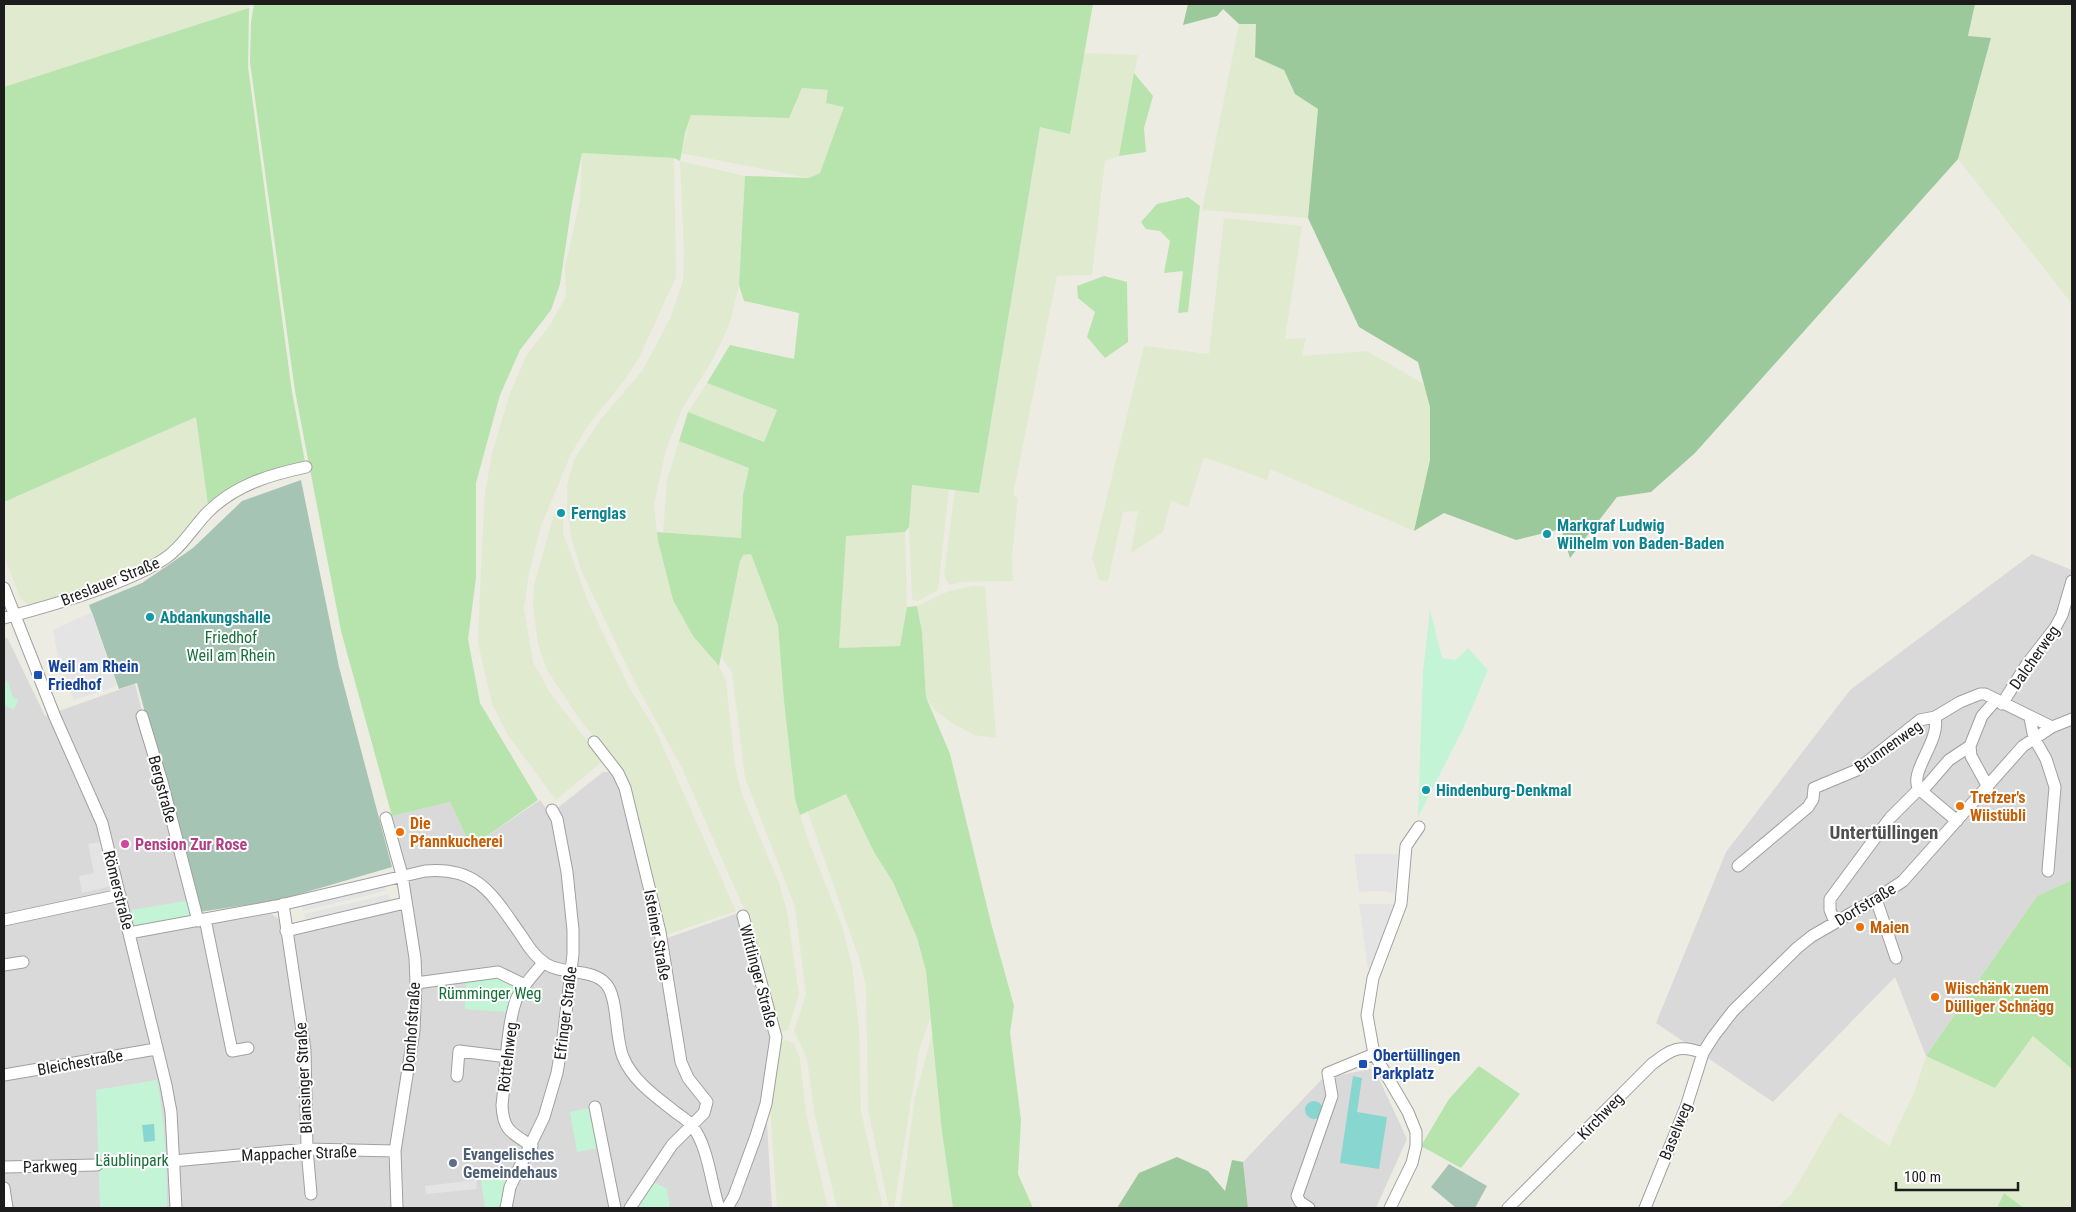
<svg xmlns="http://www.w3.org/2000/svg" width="2076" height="1212" font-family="'Roboto Condensed',sans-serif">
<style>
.residential{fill:#dad9d9}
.farmland{fill:#e0eacf}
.grass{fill:#b7e3ac}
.forest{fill:#9bc99b}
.cemetery{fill:#a6c4b3}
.park{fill:#c2f4d5}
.pitch{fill:#87d6cf}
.parking{fill:#e4e4e4}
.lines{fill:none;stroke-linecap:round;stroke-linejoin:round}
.minor-casing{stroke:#a0a0a0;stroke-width:13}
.minor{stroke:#fff;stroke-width:11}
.culture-dot{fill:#0f9aa8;stroke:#fff;stroke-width:2}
.transit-dot{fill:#1a4fb4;stroke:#fff;stroke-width:2}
.food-dot{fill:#e8710a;stroke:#fff;stroke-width:2}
.hotel-dot{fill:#d1479c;stroke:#fff;stroke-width:2}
.service-dot{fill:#5c6f8a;stroke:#fff;stroke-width:2}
.labels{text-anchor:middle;stroke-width:4;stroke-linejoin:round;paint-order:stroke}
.culture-label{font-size:16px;font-weight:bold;fill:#0d838f;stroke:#fff;text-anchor:start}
.street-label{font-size:16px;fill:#1c1c1c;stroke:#fff}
.park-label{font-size:16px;fill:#147038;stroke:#fff}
.transit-label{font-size:16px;font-weight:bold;fill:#164399;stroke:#fff;text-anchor:start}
.food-label{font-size:16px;font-weight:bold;fill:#c56008;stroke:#fff;text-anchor:start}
.hotel-label{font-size:16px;font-weight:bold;fill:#b23c85;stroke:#fff;text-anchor:start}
.service-label{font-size:16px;font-weight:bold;fill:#4e5e75;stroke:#fff;text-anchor:start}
.quarter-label{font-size:19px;font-weight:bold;fill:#4f4f4f;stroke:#fff}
</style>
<rect width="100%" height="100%" fill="#edece3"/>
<path class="residential" d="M2032,554L2072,570V880L2037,896L1926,1056L1895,977L1773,1102L1656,1023L1726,852L1850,690Z
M4,636L8,639L45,716L135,684L197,926L271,914L279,919L284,937L412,907L392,816L450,802L471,847L540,800L550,814L603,772H611L616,776L659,941L738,913L772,1031L758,1122L767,1124L772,1208H4Z
M1374,1068L1407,1139L1376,1208H1248L1243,1162L1322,1079Z"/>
<path class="farmland" d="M4,4H249V8L243,11L4,87Z
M1975,4H2072V304L1958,159L1991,39L1968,37Z
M1239,24H1256L1255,57L1284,70L1295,93L1318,109L1308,218L1202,210Z
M1084,53L1138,55L1119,156L1105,161L1092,275L1057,276L1013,495L1018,498L1012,557L1013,581L963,582L949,585L944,575L955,489L979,492L1040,126L1070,134Z
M802,88L829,90L845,107L820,173L809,178L681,153L691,115L789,118Z
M582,153L674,158L676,277L639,358L626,378L587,427L571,454L541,526L529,573L524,608L533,662L550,693L603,761L556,800L507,734L492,704L478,643L481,566L485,493L492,453L510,393L527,354L550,325L566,296L565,267L580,200Z
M680,161L745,176L739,285L730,323L713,359L683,407L666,450L654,505L658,541L673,600L693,636L719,666L726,681L735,766L742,794L779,883L787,911L799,994L788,1030L780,1032L744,909L681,766L634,681L581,570L571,536L567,508V485L574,460L600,420L642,371L670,319L683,281L684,251Z
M1224,218L1302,226L1285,339L1306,338L1302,356L1367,351L1424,384L1430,407V460L1414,531L1270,469L1267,480L1204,457L1188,507L1171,501L1163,532L1131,553L1138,511L1123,512L1108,581L1099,580L1092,558L1144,346L1209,354Z
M707,383L777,410L764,442L688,412Z
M196,417L209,512L168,557L31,611L29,605L20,598L4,556V502Z
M679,441L749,468L743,495L741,538L663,532L667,480Z
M912,485L949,489L938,590L918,601L912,599L909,527Z
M560,508L563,512V533L589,604L630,689L655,729L736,911L666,935L624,774L616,760L583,724L547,670L538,644L533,607L534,585L554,514Z
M905,532L907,607L900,646L839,648L845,536Z
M748,553L751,554L778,625L784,701L795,799L809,842L842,926L852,965L859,1028L861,1111L883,1208H837L815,1117L807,1059L794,1031L806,994L795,907L745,778L732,672L721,657L740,561L743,555Z
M973,586H985L996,738L974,735L952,723L935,710L926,697L922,632L917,606L949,591Z
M846,794L874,852L893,882L916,936L926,971L930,1019L919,1051L894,1208H889L868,1110L866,986L859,958L807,810Z
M933,1031L942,1132L953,1208H900L915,1097Z
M2033,1036L2072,1069V1208H2024L2004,1193L1997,1208H1777L1792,1194L1839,1112L1889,1146L1915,1090L1926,1056L1995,1088Z
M786,1040L794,1044L800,1059L806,1113L828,1208H777L770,1106L780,1043Z"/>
<path class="grass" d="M254,4H1093L1070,134L1040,127L979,493L912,485L909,527L905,532L846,536L839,648L900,646L907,607L917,606L922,632L926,697L950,754L991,923L1014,1006L1010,1032L1021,1120L1018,1174L1033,1208H953L942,1132L926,971L917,938L893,882L874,852L846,794L800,815L795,799L784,701L778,625L751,554L743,555L740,561L719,666L693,636L673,600L658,541L657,532L741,538L743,495L749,468L679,441L688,412L764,442L777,410L707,383L730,345L794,359L799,313L744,301L739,285L745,176L809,178L820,173L844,107L826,103L828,90L802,88L789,118L691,115L685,133L680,161L674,158L582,153L572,203L560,284L551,310L520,350L500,395L476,483V578L468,639L480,703L538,800L471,847L450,802L392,816L341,631L295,391L250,62L251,23Z
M249,8L248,67L292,392L306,467L279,473L209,512L196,417L4,502V87Z
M1134,73L1153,96L1144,128L1146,152L1119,156Z
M1188,197L1200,206L1188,312L1178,313L1183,271L1164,273L1170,241L1160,231L1146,229L1141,222L1157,204Z
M1104,276L1127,282L1128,342L1105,358L1087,337L1095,312L1078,298L1077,286Z
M2072,880V1069L2033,1036L1995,1088L1926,1056L2037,896Z
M1479,1066L1520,1094L1461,1168L1421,1146L1449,1099Z
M2004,1193L2024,1208H1997Z"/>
<path class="forest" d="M1188,4H1975L1968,36L1991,38L1958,159L1695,453L1651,492L1617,497L1570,558L1561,529L1516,540L1444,513L1414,531L1430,460V407L1418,362L1359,327L1308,218L1318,109L1295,94L1284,70L1255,57L1256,24H1239L1223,9L1217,16L1183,25Z
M1177,1157L1208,1171L1225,1191L1232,1160L1243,1162L1248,1208H1117L1139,1173Z"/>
<path class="cemetery" d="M301,480L339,667L392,867L279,900L199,912L137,683L119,689L89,605L142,583L193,548L242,501Z
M1449,1164L1487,1186L1475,1208H1456L1431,1187Z"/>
<path class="park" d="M1430,610L1442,658L1456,660L1468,648L1488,670L1463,729L1418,817L1423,672Z
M7,680L13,697L18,700L14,710L4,705V684Z
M192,900L198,921L136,932L131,910Z
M493,975L509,982L516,992L506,1012L465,1009L466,980Z
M157,1080C165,1122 167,1163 167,1206L165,1208H100L96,1090Z
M595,1107L603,1147L577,1152L570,1112Z
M514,1170L503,1189L501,1208H485L480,1175Z
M649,1180L667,1189L670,1208H630Z"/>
<path class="pitch" d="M1353,1076L1362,1078L1357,1112L1387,1117L1379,1169L1340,1163Z
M1305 1110a9 9 0 1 1 18 0a9 9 0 1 1-18 0Z
M154,1124L155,1141L144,1142L142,1125Z"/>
<path class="parking" d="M92,612L117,686L74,700L59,664L53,630Z
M101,842L111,886L82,893L79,876L94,873L88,844Z
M1354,854H1398L1394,893L1380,891L1359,892Z
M383,880L386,891L303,911L301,900Z
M389,894L391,907L307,926L304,914Z
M1359,904H1401L1377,968L1368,969Z
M476,1180L477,1189L426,1194L425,1186Z"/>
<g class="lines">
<defs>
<path id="minor" d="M4,588L55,717L102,823L166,1085L171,1112L176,1208
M4,618C50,606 129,584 167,557C183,546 194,526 208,512C235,485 269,475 306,467
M2002,704L2027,664L2055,628L2062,615L2072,581
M142,716L162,782L198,921
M2030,718L2034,738L2046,759L2055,787L2048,871
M594,742L618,773L625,788L660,932L681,1062L688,1078L707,1102L704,1113L672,1145L630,1208
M1970,746L1971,756L1988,787
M1919,789C1908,772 1941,741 1935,717
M1919,789L1957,821
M1923,790L1949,760L1970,746L1982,716L1996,700
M386,818L402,875L415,958L416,983L414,1031L395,1151L397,1208
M1738,866L1808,807L1813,799L1814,788L1857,770L1920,720L1935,717L1960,702L1980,694H1985L2052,727
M1876,899L1896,958
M283,904L305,1050L307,1149L311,1194
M205,919L232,1051L248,1048
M4,920L120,895
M1835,922L1830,910V899L1890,818L1919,789
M286,931L405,903
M129,933L276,906L425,871C479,866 493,896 521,935C528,946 535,957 546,964C563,975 592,968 606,984C618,997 615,1037 623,1057C633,1081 655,1096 674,1111C680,1116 688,1120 692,1126C708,1145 711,1184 719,1208
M4,965L23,962
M416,983L498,972L525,985
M4,1075L156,1049
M457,1076L459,1051L508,1057
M595,1107L615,1208
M532,1146C512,1133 503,1131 502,1105C506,1074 506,1029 516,1000C522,986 534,974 544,962
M173,1161L307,1149L395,1151
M4,1167L97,1165
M4,1188L7,1208
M506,1208L510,1187L544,1117L557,1073L563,1038L573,954V930L567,872L557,819L552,810
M727,1208L734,1196L756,1136L766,1104L776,1037L743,916
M1309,1208L1300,1202L1297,1196L1332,1096L1328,1073L1374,1054
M1390,1208L1412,1163L1416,1146V1132L1408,1112L1374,1054L1367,1015L1373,978L1401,904L1406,846L1419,827
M1508,1208L1652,1064C1672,1049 1679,1044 1703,1053
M1645,1208L1686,1107L1703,1053L1713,1037L1733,1011L1797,948L1812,936L1876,899L1903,881L2023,746L2052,727L2072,719"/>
</defs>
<use href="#minor" class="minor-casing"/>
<use href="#minor" class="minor"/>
</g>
<g class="culture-dot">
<circle cx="561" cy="513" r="5"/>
<circle cx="1547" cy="534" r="5"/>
<circle cx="150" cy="617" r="5"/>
<circle cx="1426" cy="790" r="5"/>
</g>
<g class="transit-dot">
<rect x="33" y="670" width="10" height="10" rx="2.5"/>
<rect x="1358" y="1059" width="10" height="10" rx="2.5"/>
</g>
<g class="food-dot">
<circle cx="1960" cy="806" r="5"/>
<circle cx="400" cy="832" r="5"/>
<circle cx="1860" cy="927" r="5"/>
<circle cx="1935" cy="997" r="5"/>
</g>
<circle class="hotel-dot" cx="125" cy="844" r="5"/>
<circle class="service-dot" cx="453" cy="1163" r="5"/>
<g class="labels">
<g class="culture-label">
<text x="571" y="519">Fernglas</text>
<text x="1557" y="531">Markgraf Ludwig<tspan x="1557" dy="18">Wilhelm von Baden-Baden</tspan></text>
<text x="160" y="623">Abdankungshalle</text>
<text x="1436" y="796">Hindenburg-Denkmal</text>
</g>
<g class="street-label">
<text transform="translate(110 581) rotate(-22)" y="6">Breslauer Straße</text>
<text transform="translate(2034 657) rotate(-55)" y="6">Dalcherweg</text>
<text transform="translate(1888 746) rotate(-35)" y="6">Brunnenweg</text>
<text transform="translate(163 789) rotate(75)" y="6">Bergstraße</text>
<text transform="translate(119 890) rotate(76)" y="6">Römerstraße</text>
<text transform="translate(1865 904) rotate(-31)" y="6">Dorfstraße</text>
<text transform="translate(658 935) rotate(80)" y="6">Isteiner Straße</text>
<text transform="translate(759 976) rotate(75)" y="6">Wittlinger Straße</text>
<text transform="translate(565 1013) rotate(-83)" y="6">Efringer Straße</text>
<text transform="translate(411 1027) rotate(-86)" y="6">Domhofstraße</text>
<text transform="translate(507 1057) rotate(-83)" y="6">Röttelnweg</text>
<text transform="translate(80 1062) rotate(-10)" y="6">Bleichestraße</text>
<text transform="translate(303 1078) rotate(-93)" y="6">Blansinger Straße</text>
<text transform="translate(1600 1116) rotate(-46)" y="6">Kirchweg</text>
<text transform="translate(1675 1131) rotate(-68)" y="6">Baselweg</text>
<text transform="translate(299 1153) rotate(-2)" y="6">Mappacher Straße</text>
<text transform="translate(50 1166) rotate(-1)" y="6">Parkweg</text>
</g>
<g class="park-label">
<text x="231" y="643">Friedhof<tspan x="231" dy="18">Weil am Rhein</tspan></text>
<text x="490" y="999">Rümminger Weg</text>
<text x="132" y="1166">Läublinpark</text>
</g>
<g class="transit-label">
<text x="48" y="672">Weil am Rhein<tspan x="48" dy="18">Friedhof</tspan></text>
<text x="1373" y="1061">Obertüllingen<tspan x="1373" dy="18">Parkplatz</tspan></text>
</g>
<g class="food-label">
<text x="1970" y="803">Trefzer's<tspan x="1970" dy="18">Wiistübli</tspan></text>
<text x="410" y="829">Die<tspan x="410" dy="18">Pfannkucherei</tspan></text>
<text x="1870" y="933">Maien</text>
<text x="1945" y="994">Wiischänk zuem<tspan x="1945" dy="18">Dülliger Schnägg</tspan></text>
</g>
<g class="hotel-label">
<text x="135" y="850">Pension Zur Rose</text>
</g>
<g class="service-label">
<text x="463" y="1160">Evangelisches<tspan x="463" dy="18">Gemeindehaus</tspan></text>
</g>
<g class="quarter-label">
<text x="1884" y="839">Untertüllingen</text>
</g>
</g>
<rect width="2076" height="1212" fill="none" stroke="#1c1c1c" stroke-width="10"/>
<path d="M1896 1182v8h122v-8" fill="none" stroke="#1c1c1c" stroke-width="2.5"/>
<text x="1904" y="1182" font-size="15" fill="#1c1c1c" stroke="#ffffff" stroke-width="4" paint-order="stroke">100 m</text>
</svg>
